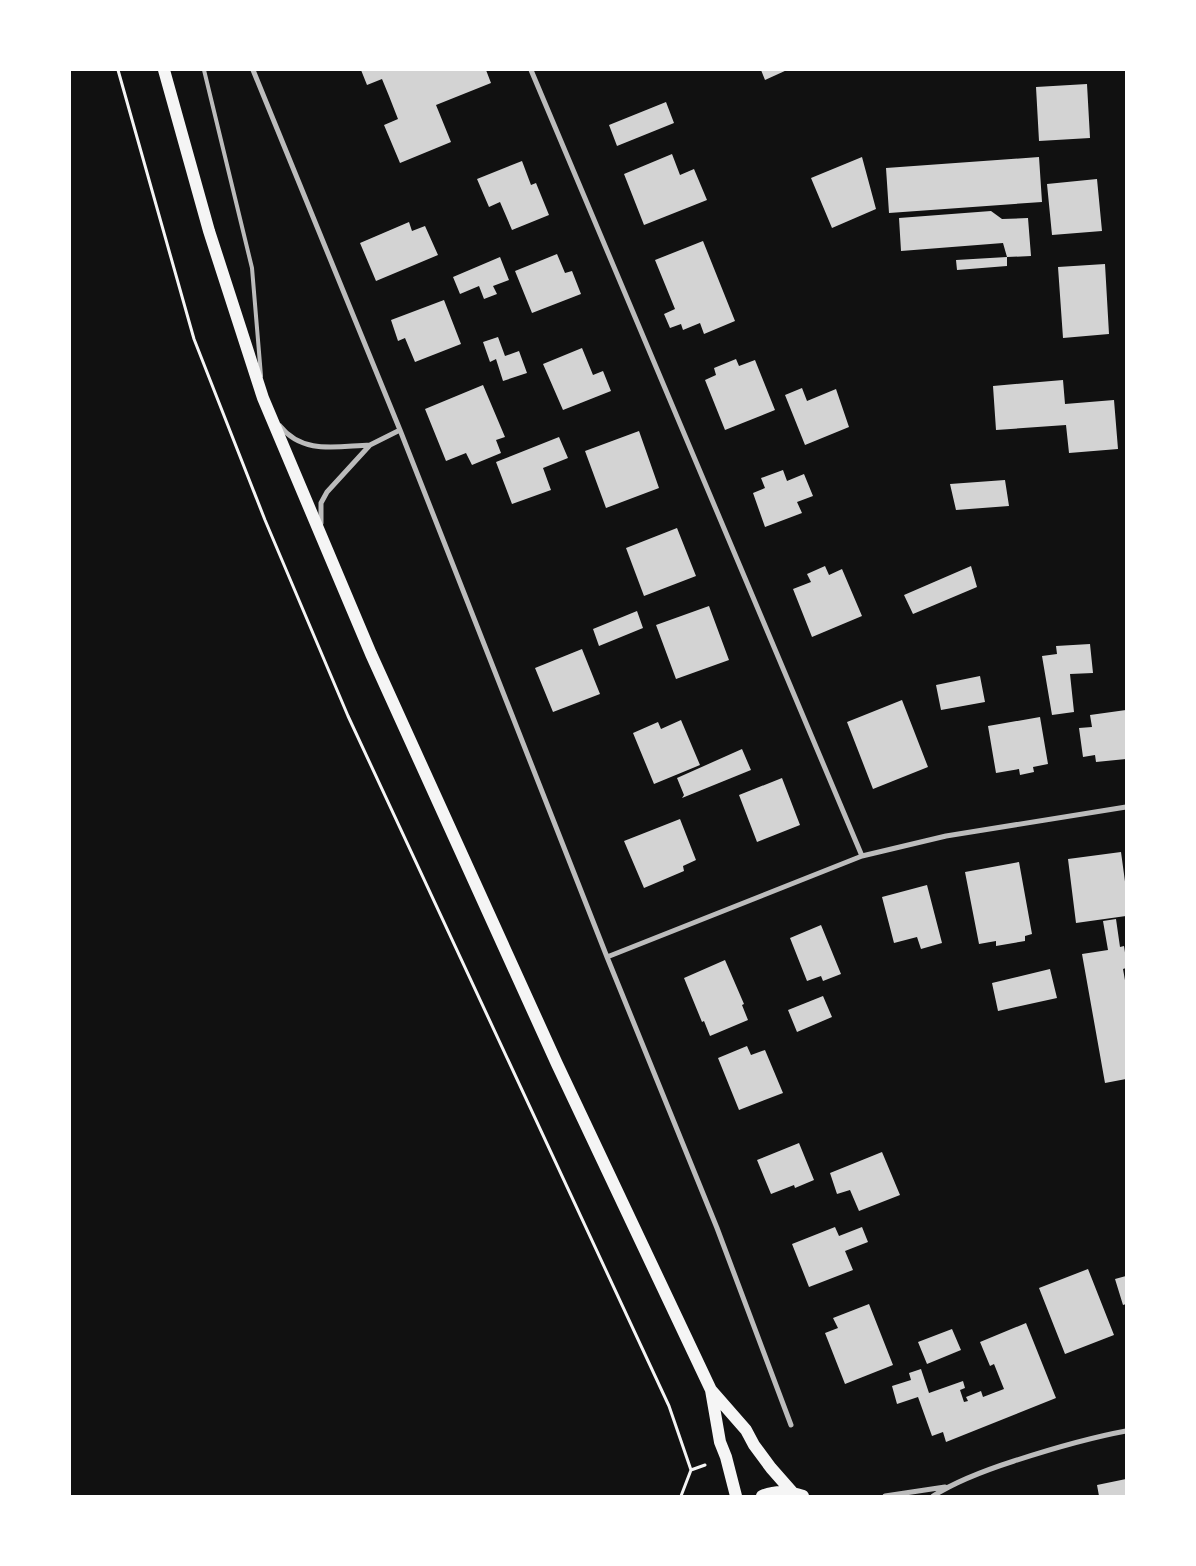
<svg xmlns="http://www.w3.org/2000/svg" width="1196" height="1566" font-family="Poppins,sans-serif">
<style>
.building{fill:#d3d3d3}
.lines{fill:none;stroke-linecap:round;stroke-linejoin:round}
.path{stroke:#f5f5f5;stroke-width:3}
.service{stroke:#bcbcbc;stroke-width:4}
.minor{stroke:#bcbcbc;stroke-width:5}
.primary{stroke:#f5f5f5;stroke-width:12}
</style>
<rect width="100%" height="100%" fill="#111"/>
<path class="building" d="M361,70H486L491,83L436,105L451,142L400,163L384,125L398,119L389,96L382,79L367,85Z
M761,70H787L765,80Z
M1087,84L1090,138L1039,141L1036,87Z
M666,102L674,123L617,146L609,125Z
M672,154L680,175L694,169L707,200L644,225L624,174Z
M862,157L876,209L832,228L811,178Z
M1039,157L1042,202L889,213L886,168Z
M522,161L531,185L536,183L549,215L512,230L500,202L489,207L477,179Z
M1097,179L1102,231L1052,235L1047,184Z
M991,211L1002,219L1028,218L1031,256L1007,257L1003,243L901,251L899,218Z
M409,222L412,231L425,226L438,255L376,281L360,243Z
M703,241L735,321L704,334L700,323L683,330L681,324L670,328L664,314L675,309L655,260Z
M557,254L565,273L572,271L581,294L532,313L515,271Z
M500,257L509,280L493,286L497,294L484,299L479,286L460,294L453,277Z
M1007,257V266L957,270L956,260Z
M1105,264L1109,334L1063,338L1058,267Z
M444,300L461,344L415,362L405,338L398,341L391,320Z
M498,337L505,356L519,351L527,373L503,381L496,359L490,362L483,342Z
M582,348L593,375L603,371L611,391L563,410L543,364Z
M736,359L739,366L755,360L775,410L725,430L705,380L716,375L714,368Z
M1063,380L1065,404L1114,400L1118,449L1069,453L1066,425L996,430L993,386Z
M483,385L505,437L496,440L501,453L472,465L466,453L446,461L425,409Z
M802,388L807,401L836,389L849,427L805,445L785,395Z
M639,431L659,488L606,508L585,451Z
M559,437L568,458L543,468L551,490L512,504L496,462Z
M783,470L787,481L804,474L813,496L797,502L802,513L765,527L753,493L765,488L761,478Z
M1005,480L1009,506L956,510L950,484Z
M677,528L696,576L644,596L626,548Z
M825,566L829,575L842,569L862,616L812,637L793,589L811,582L807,574Z
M971,566L977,587L913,614L904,595Z
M709,606L729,660L676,679L656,625Z
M637,611L643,628L599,646L593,629Z
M1090,644L1093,673L1070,674L1074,712L1052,715L1042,656L1057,654L1056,646Z
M582,649L600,694L553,712L535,668Z
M980,676L985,702L941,710L936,685Z
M902,700L928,767L873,789L847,722Z
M1126,710V759L1096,762L1095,755L1083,757L1079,728L1092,727L1090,715Z
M1040,717L1048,764L1033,767L1034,772L1020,775L1019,769L996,773L988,726Z
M681,720L700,765L654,784L633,733L658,722L661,729Z
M742,749L751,770L682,798L684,795L677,778Z
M782,778L800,825L757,842L739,795Z
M680,819L696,860L683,866L684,871L644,888L624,841Z
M1121,852L1126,889V916L1076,923L1068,859Z
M1019,862L1032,934L1025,936V941L996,946V941L979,944L965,872Z
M927,885L942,943L921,949L917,937L894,943L882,897Z
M1116,919L1120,947L1124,946L1126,959V968L1123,969L1126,986V1079L1105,1083L1082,954L1108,950L1103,921Z
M821,925L841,974L823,981L821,976L807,981L790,938Z
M725,960L744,1004L742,1005L748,1020L710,1036L704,1021L702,1022L684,978Z
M1050,969L1057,998L998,1011L992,983Z
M823,996L832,1017L797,1032L788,1010Z
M747,1046L751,1055L765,1050L783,1093L739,1110L718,1058Z
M799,1143L814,1180L795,1188L794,1185L771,1194L757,1160Z
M882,1152L900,1195L859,1211L850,1190L837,1194L830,1173Z
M835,1227L839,1236L862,1227L868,1242L845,1251L853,1270L809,1287L792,1244Z
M1088,1269L1114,1335L1065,1354L1039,1288Z
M1126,1276V1304L1123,1305L1115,1279Z
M869,1304L893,1365L845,1384L825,1333L838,1328L833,1318Z
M1026,1323L1056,1398L946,1442L943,1432L932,1436L918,1397L897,1404L892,1386L911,1380L909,1373L921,1369L929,1393L963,1381L965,1388L960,1390L964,1402L968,1401L966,1397L981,1391L983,1397L1004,1389L994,1364L990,1366L980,1342Z
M952,1329L961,1350L927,1364L918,1342Z
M1126,1479V1496H1099L1097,1485Z"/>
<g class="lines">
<path class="path" d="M118,70L194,339L265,520L348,716L669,1406L691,1470L681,1496
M691,1470L705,1465"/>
<path class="service" d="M204,70L252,268L261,376"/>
<path class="minor" d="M253,70L400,430L607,957L717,1228L791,1425
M531,70L862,856
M280,426C303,455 337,446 370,445
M321,523V503L327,492L370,445L400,430
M607,957L862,856L946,836L1126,807
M885,1496L945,1487
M933,1496C958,1480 986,1470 1014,1461C1051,1449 1088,1438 1126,1431"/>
<path class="primary" d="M164,70L209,231L263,398L371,654L557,1064L711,1390L720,1442L726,1457L736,1496
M711,1390L746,1430L754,1445L771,1468L793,1493
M762,1496C776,1490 789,1491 803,1496"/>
</g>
<rect width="1196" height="1566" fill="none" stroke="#ffffff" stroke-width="142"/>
</svg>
